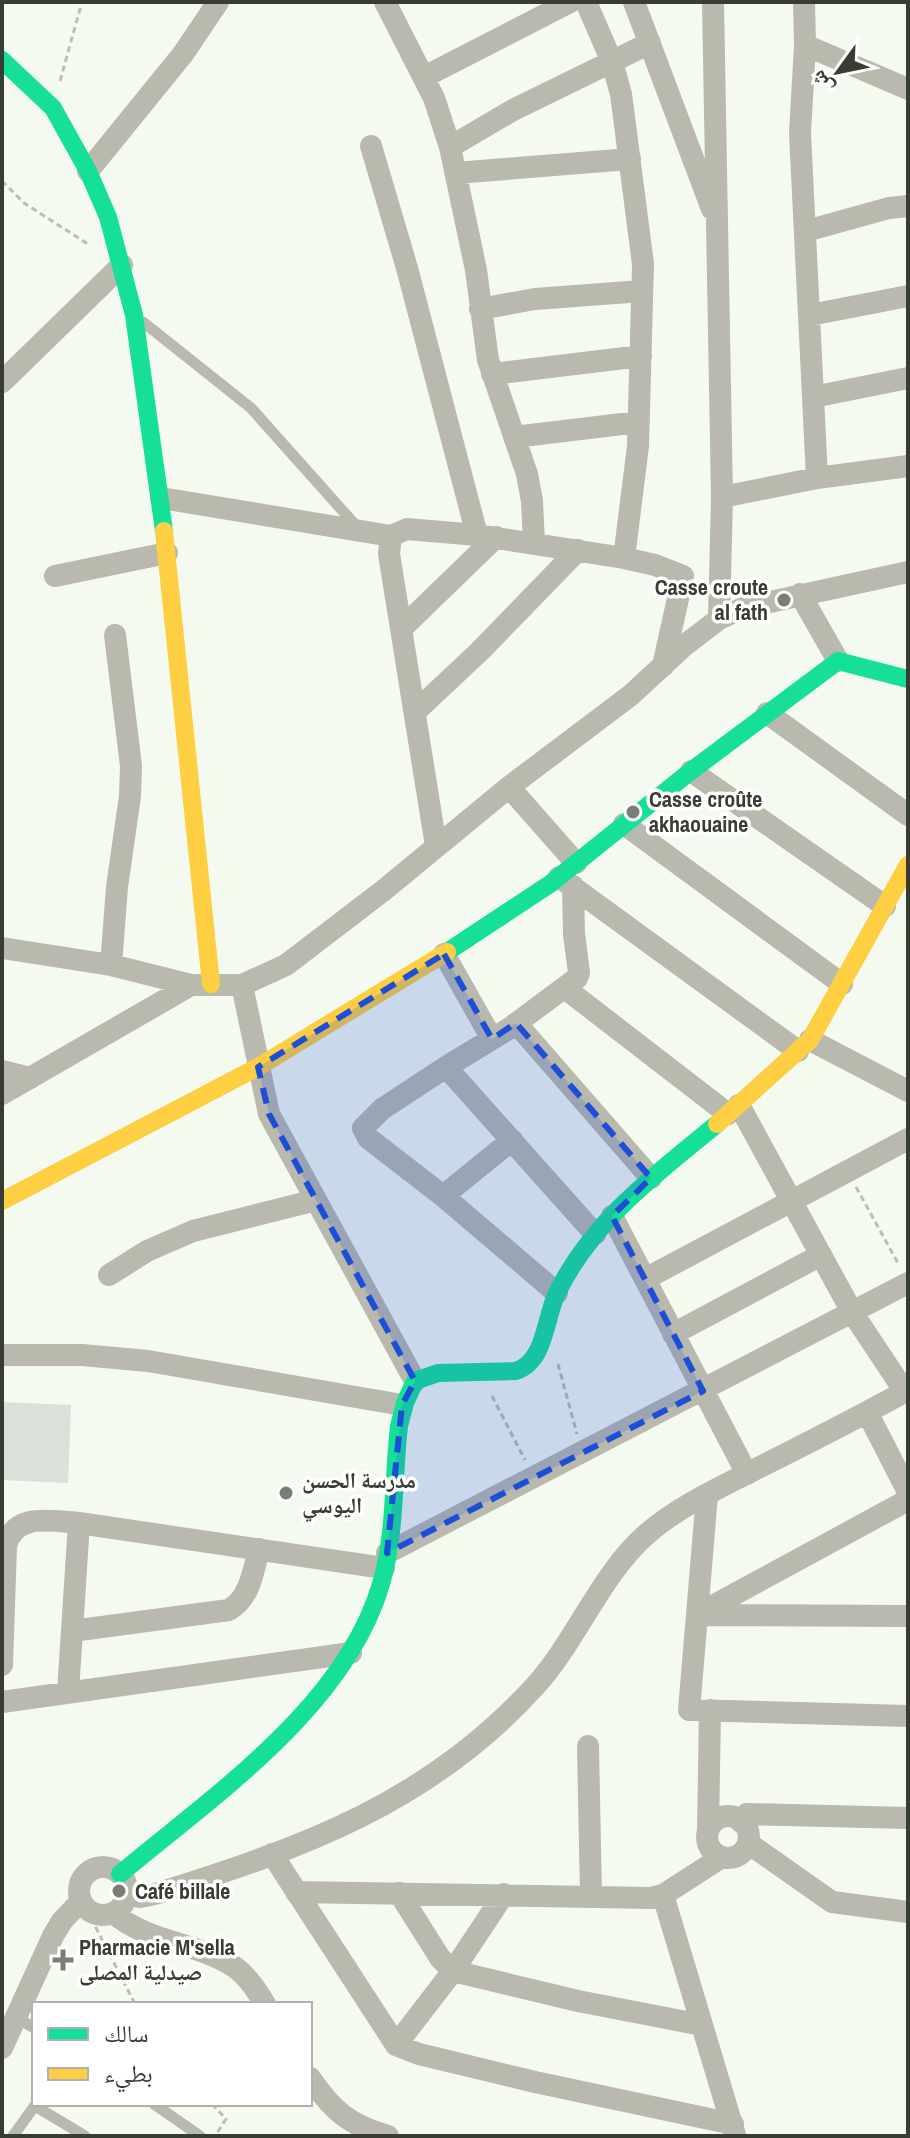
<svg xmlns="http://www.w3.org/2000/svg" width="910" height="2138" font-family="'Archivo Narrow','Noto Naskh Arabic',sans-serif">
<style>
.building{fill:#d9e1d9}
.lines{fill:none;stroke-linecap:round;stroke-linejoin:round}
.path{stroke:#bcbeb4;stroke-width:3;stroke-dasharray:6 4;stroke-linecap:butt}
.lane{stroke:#b9b9ad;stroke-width:11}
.street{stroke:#b9b9ad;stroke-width:22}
.fast{stroke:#16e098;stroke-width:18}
.slow{stroke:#ffcf43;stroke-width:18}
.marked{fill:#1d4ed8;fill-opacity:0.2;stroke:#1d4ed8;stroke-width:6;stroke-dasharray:16 10;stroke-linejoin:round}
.poi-dot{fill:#7a7f74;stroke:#fff;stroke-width:3}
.labels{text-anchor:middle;stroke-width:7;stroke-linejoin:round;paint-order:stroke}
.poi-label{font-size:22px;font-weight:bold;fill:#373d31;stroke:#fff;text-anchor:start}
</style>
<rect width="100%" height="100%" fill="#f5faf0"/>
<path class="building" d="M2,1402L71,1405L68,1483L2,1480Z"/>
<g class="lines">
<path class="path" d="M60,81L82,2
M2,181L24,203L88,244
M856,1187L899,1265
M558,1364L577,1434
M492,1396L525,1460
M91,1918L135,2004
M212,2104L226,2119L215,2136"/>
<path class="lane" d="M143,322L251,408L358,528
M16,2017L34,2028
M154,2104L200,2136
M35,2106L85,2136
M13,2136L36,2104"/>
<path class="street" d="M385,2L434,98L450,147L476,270L488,360L527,474L532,501L534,543
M586,2L612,62L621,94L643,264L638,446L624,558
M634,2L712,209
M713,2L722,497L719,619
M804,2L805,45
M424,77L570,2
M371,146L407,268L477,535
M450,147L513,110L650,43
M88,171L183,54L218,2
M456,173L630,159
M806,231L889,208L908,206
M480,309L535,299L642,291
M810,315L908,296
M492,374L641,356
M2,382L122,265
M813,397L908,378
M514,437L639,422
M817,478L800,133L805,45L908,89
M722,497L817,478L908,466
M161,498L391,536
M55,576L167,553
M800,594L838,661
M401,629L496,537
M415,712L480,651L578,550
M767,713L908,815
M691,771L885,906
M509,787L576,863
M624,824L842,984
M436,846L389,554L391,536L407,529L477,535L624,558L655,565L683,576L663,666
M559,877L798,1051
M2,948L111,965L191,985H242L286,965L384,890L509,787L631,695L685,645L719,619L743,608L908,572
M444,954L492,1039
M111,965L117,887L130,796L131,766L115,635
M242,985L269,1114L415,1381
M566,989L728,1114
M516,1023L651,1178
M810,1040L908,1091
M446,1067L510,1028L577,978L579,973L574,934L573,886
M2,1071L30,1078
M2,1094L191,985
M739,1105L852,1312L905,1392
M443,1196L512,1140
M612,1216L747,1474
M109,1275L147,1251L193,1231L316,1200
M645,1279L908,1139
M557,1293L443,1196L368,1138L363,1128L382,1109L446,1067L595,1234
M673,1334L821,1255
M2,1355H82L148,1361L402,1405
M867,1412L908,1492
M387,1553L908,1283
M698,1614L908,1500
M697,1615L707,1495
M908,1616L697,1615L689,1710L908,1716
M72,1631L229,1610C250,1598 253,1572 259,1549
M2,1665L6,1546C14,1512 52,1521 79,1523L384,1568
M68,1692L79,1523
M2,1702L351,1653
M588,1746L591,1896
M707 1837a21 21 0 1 1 42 0a21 21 0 1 1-42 0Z
M741,1822L747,1814L908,1818
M708,1831L710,1710
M748,1843L832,1902L908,1912
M272,1854L396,2045L419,2054L535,2082L733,2124
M79 1891a24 24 0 1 1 48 0a24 24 0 1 1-48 0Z
M296,1892L651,1898L663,1895L722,1857
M399,1893L440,1958L453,1971L578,2001L702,2025
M127,1895L140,1897L155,1894C303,1848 431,1802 537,1684C577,1639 602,1572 648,1533C678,1507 717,1489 752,1471C804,1445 857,1418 908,1390
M663,1895L735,2135
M113,1913C151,1944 196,1942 233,1966C247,1975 257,1991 265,2004
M396,2045L453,1971L504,1894
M2,2048L53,1936L62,1921L81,1901
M310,2078C333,2111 349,2125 388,2136"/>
<path class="fast" d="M2,60L53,108L88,171L108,217L134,315L164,531
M447,952L550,884L691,771L838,661L908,679
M120,1874C214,1795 345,1707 381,1584C396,1533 393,1478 399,1426L405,1403L415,1381L438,1373L516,1371C546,1361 545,1317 557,1293C592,1221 657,1173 717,1124"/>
<path class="slow" d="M164,531L211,984
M717,1124L810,1040L908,865
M2,1201L258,1067L447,952"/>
</g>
<path class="marked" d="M444,954L492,1039L516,1023L651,1178L612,1216L703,1391L387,1553L402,1405L415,1381L269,1114L258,1067Z"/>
<g class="poi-dot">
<circle cx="784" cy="600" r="8"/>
<circle cx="633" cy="812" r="8"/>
<circle cx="286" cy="1493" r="8"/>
<circle cx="119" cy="1891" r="8"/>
<path d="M59 1948h8v8h8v8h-8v8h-8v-8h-8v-8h8z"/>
</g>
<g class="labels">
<g class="poi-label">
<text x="768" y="595" text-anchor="end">Casse croute<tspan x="768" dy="25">al fath</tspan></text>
<text x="649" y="807">Casse croûte<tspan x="649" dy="25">akhaouaine</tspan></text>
<text x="302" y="1488">مدرسة الحسن<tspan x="302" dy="25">اليوسي</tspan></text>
<text x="135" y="1899">Café billale</text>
<text x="79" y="1955">Pharmacie M'sella<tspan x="79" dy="25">صيدلية المصلى</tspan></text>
</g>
</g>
<rect width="910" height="2138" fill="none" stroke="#373d31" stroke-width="8"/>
<rect x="32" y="2002" width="280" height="104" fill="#ffffff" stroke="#afb1ad" stroke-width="2"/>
<rect x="48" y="2028" width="40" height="12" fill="#16e098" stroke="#afb1ad" stroke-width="2"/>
<text x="104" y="2042" font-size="24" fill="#373d31">سالك</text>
<rect x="48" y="2068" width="40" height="12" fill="#ffcf43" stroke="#afb1ad" stroke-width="2"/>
<text x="104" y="2082" font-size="24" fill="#373d31">بطيء</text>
<g transform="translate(838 72) rotate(237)" stroke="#ffffff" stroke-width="6" paint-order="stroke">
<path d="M0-6L14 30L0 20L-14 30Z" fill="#373d31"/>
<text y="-12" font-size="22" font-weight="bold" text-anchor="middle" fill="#373d31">ش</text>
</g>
</svg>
